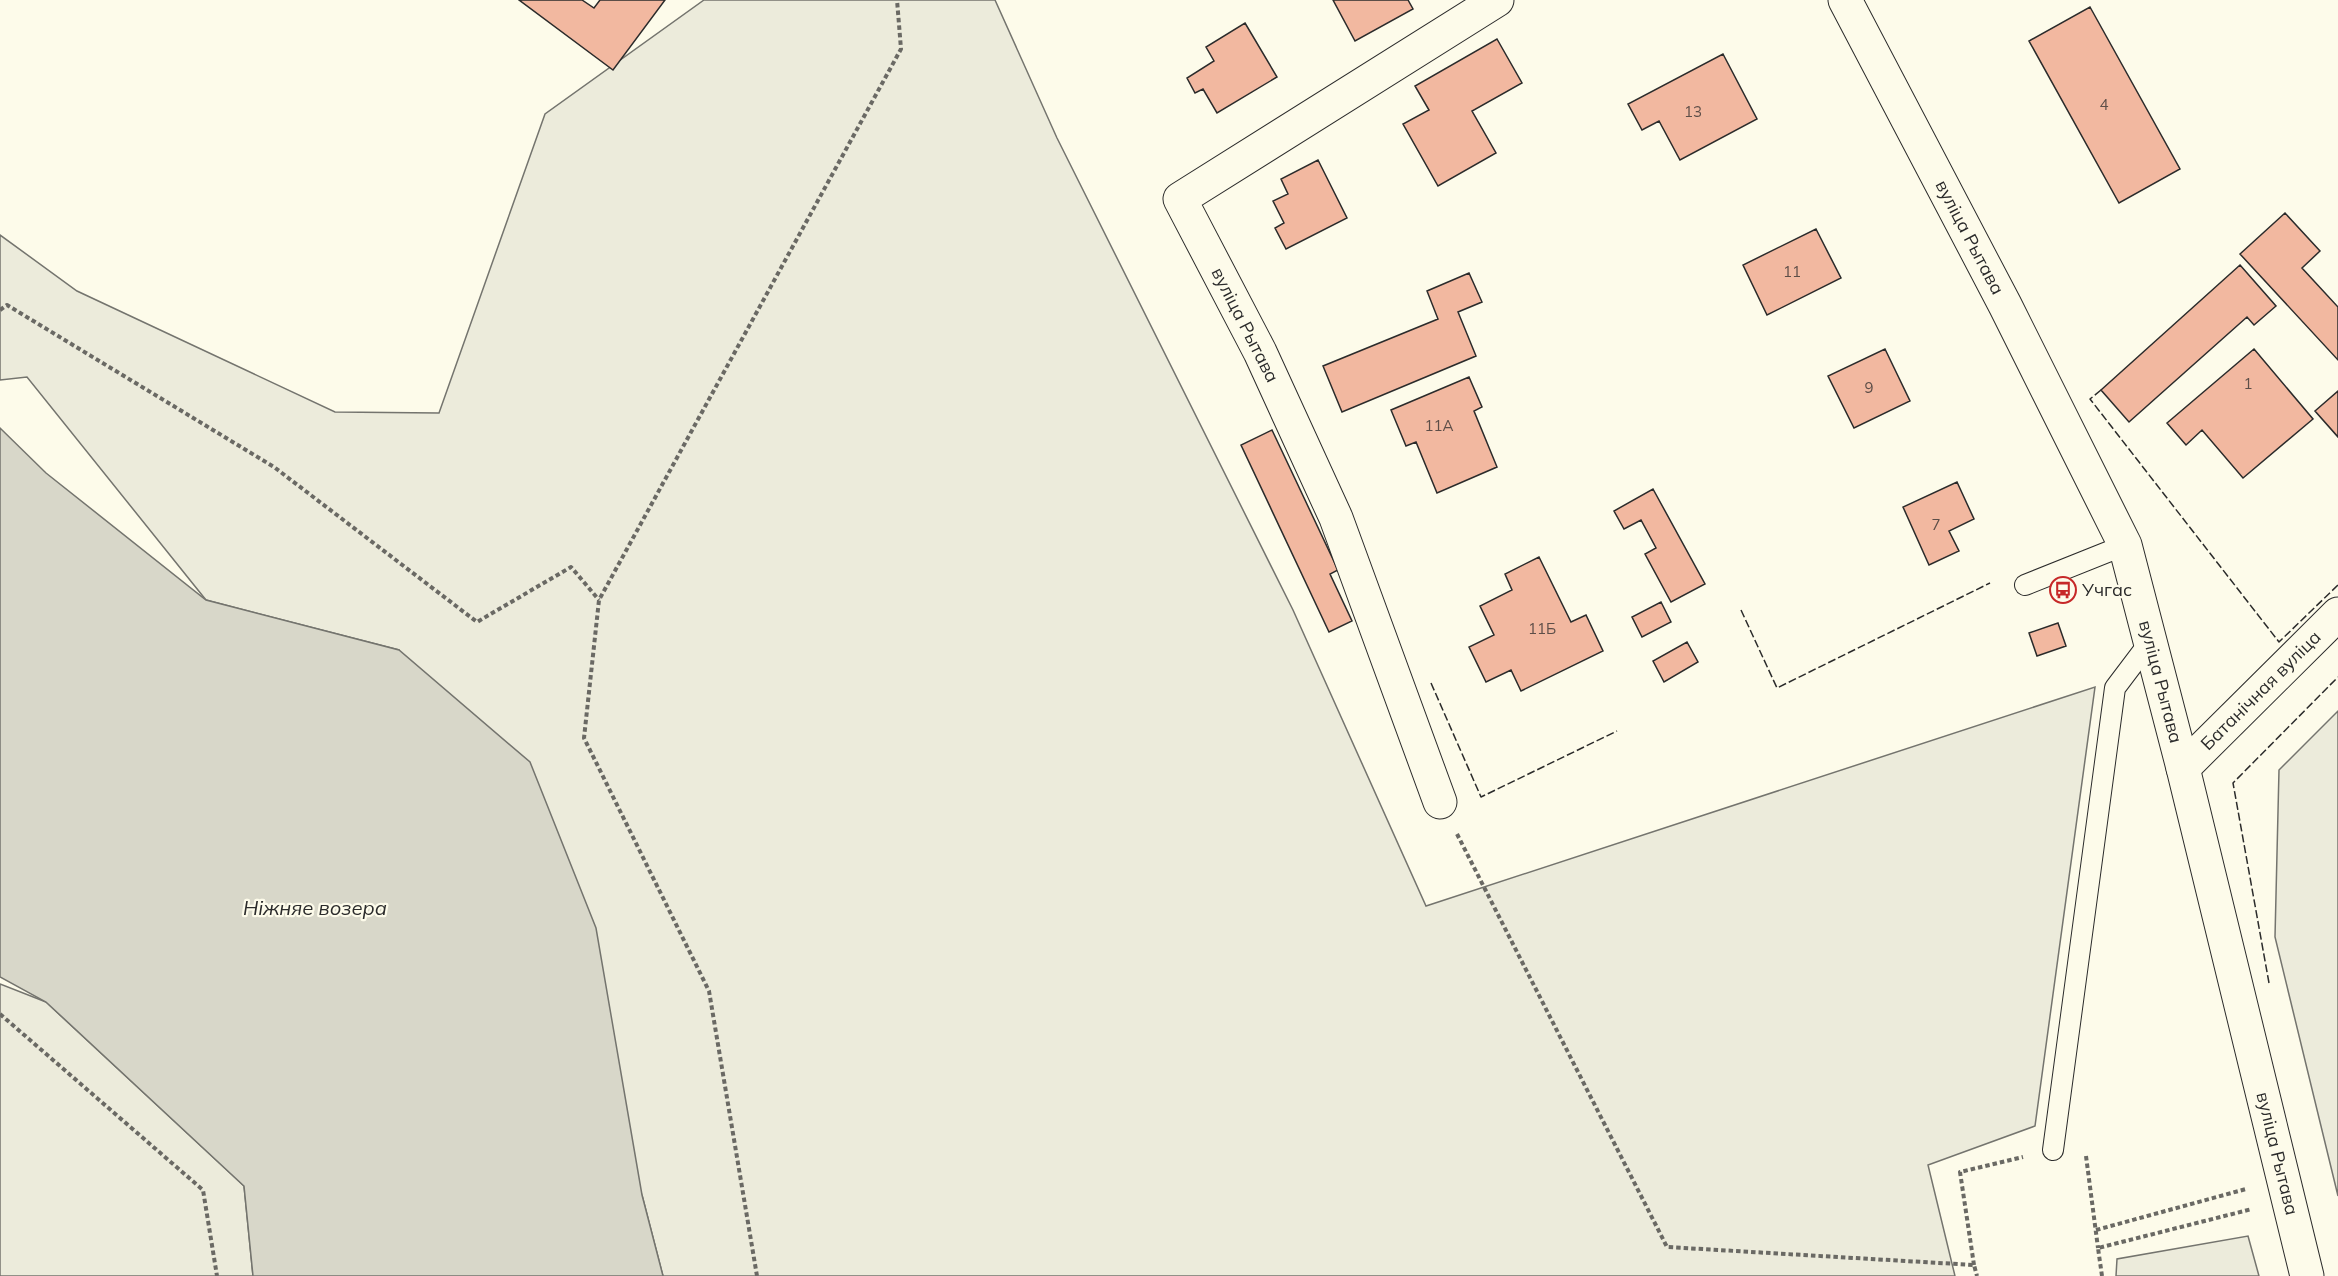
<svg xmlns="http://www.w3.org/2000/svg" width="2338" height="1276" font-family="Mulish,sans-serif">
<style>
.green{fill:#ecebdb;stroke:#74746e;stroke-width:1.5}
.water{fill:#d8d7c9;stroke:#74746e;stroke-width:1.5}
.building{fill:#f2b8a0;stroke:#2b2b2b;stroke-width:1.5}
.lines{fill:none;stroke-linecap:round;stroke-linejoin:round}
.lane-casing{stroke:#2b2b2b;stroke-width:22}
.street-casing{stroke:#2b2b2b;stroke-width:35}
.path{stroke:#6a6964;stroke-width:4;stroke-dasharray:4.5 3;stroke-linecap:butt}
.lane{stroke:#fdfbea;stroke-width:20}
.street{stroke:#fdfbea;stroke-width:33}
.fence{stroke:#2b2b2b;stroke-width:1.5;stroke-dasharray:8 3;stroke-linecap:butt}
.labels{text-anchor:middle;stroke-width:4.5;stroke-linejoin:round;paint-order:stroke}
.number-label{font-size:15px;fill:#5d4e48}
.street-label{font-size:18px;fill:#2b2b2b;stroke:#fdfbea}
.poi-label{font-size:18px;fill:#2b2b2b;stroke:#fdfbea;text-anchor:start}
.water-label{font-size:20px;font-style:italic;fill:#2b2b2b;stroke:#fdfbea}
</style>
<rect width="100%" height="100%" fill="#fdfbea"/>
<path class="green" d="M704,0H995L1057,138L1293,610L1426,906L2095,687L2035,1126L1928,1165L1955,1276H663L642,1195L399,650L206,600L27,377L0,380V235L77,291L335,412L439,413L545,114Z
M2338,711V1196L2275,937L2279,770Z
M0,984L46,1002L244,1186L253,1276H0Z
M2248,1236L2259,1276H2116L2117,1259Z"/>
<path class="water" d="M0,428L46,473L206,600L399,650L530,762L596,928L642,1195L663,1276H253L244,1186L46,1002L0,977Z"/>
<path class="building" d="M519,0H582L594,8L600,0H665L613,70Z
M1333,0H1408L1413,9L1355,41Z
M2090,7L2180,169L2119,203L2029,41Z
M1245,23L1277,77L1217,113L1203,89L1195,93L1187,78L1214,61L1206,47Z
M1497,39L1522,83L1472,111L1496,153L1438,186L1403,124L1429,110L1415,86Z
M1723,54L1757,119L1680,160L1659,121L1642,130L1628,104Z
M1318,160L1347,218L1286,249L1275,228L1284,223L1273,201L1288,194L1281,179Z
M2285,213L2320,251L2302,268L2338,307V360L2240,254Z
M1816,229L1841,278L1767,315L1743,265Z
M2240,265L2276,306L2254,325L2247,317L2129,422L2101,390Z
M1469,273L1482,302L1458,312L1476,356L1342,412L1323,366L1438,319L1427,291Z
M1885,349L1910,401L1854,428L1828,376Z
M2254,349L2313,419L2243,478L2202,430L2186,445L2167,423Z
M1469,377L1482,407L1474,411L1497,467L1437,493L1416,442L1406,446L1391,410Z
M2338,391V437L2315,411Z
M1272,430L1338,570L1330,574L1352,621L1329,632L1241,445Z
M1957,482L1974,519L1949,531L1959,551L1929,565L1903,507Z
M1653,489L1705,584L1671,602L1645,554L1656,548L1641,520L1624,529L1614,511Z
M1539,557L1571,622L1586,615L1603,651L1521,691L1511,670L1486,682L1469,647L1494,635L1480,606L1512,590L1505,574Z
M1661,602L1671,622L1642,637L1632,617Z
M2058,623L2066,646L2037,656L2029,633Z
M1687,642L1698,662L1664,682L1653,661Z"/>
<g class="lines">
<defs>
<path id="lane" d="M2025,585L2125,545
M2053,1150L2115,688L2149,643"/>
<g id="street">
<path id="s1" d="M1845,0L2005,305L2125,545L2183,768L2307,1276"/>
<path id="s2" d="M2183,768L2338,614"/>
<path d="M1440,802L1336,518L1260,352L1180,199L1497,0"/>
</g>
</defs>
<use href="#lane" class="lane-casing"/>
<use href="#street" class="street-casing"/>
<path class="path" d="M0,310L7,305L274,467L477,622L571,567L599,600
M1457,834L1667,1247L1974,1265L1977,1276
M0,1014L203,1190L217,1276
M2086,1156L2098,1248
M2096,1230L2246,1189
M1974,1265L1960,1172L2023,1157
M757,1276L709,991L584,738L599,600L901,49L897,0
M2102,1276L2098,1248L2252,1209"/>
<use href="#lane" class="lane"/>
<use href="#street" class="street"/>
<path class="fence" d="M2101,390L2090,399L2279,642L2338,585
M1741,610L1777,688L1990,583
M1431,683L1481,797L1617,731
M2269,983L2233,783L2338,677"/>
</g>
<defs>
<symbol id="bus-ring" viewBox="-11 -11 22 22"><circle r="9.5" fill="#fdfbea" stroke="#c62828" stroke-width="1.5"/><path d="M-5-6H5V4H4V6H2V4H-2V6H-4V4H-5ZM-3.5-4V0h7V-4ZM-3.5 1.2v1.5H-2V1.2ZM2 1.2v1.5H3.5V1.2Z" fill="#c62828"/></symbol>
</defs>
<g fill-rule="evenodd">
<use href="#bus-ring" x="2048" y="575" width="30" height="30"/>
</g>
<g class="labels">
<g class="number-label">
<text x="2104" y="110">4</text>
<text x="1693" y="117">13</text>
<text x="1792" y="277">11</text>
<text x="2248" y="389">1</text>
<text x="1869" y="393">9</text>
<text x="1439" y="431">11А</text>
<text x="1936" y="530">7</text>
<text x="1542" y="634">11Б</text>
</g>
<g class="street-label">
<text dy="6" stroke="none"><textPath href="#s1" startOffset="268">вуліца Рытава</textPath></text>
<text transform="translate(1245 325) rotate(63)" y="6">вуліца Рытава</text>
<text dy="6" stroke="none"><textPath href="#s1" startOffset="754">вуліца Рытава</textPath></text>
<text dy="6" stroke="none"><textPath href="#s2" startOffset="110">Батанічная вуліца</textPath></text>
<text dy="6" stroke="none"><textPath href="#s1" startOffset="1240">вуліца Рытава</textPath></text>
</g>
<g class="poi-label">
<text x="2082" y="596">Учгас</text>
</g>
<g class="water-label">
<text x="315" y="915">Ніжняе возера</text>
</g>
</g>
</svg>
